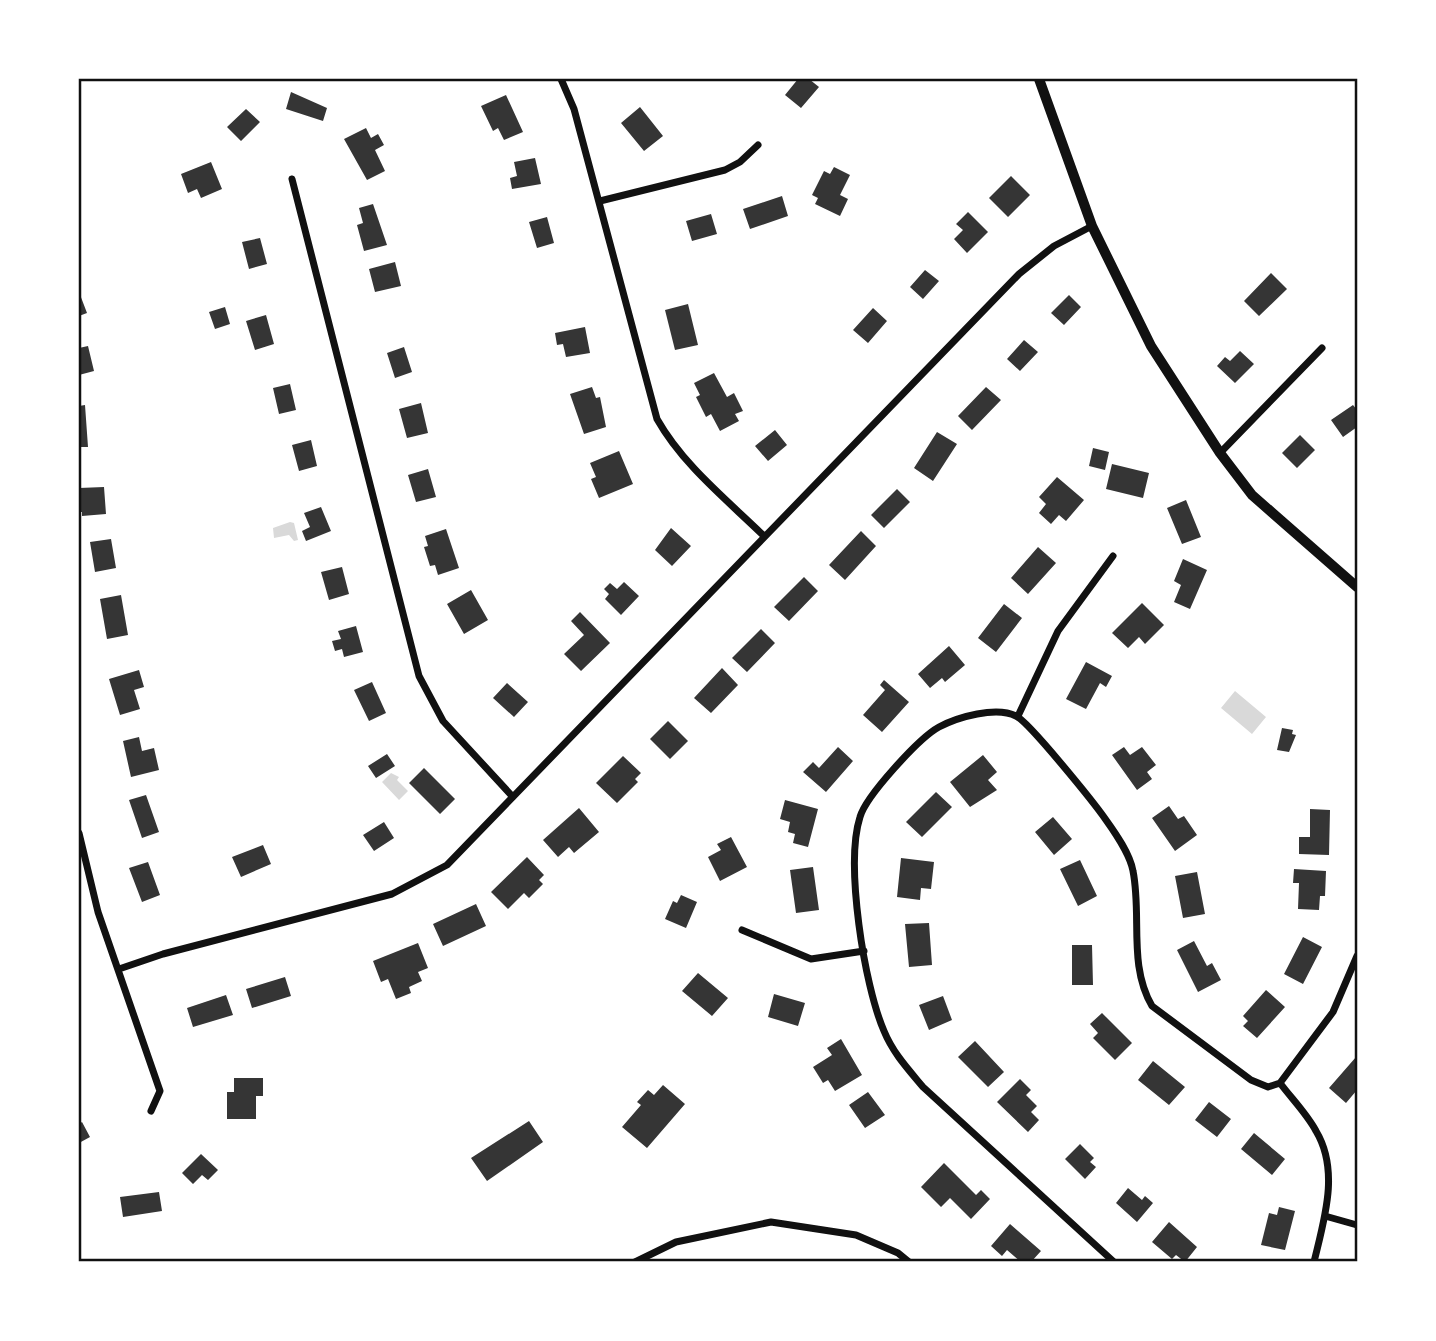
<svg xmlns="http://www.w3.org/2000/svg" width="1436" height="1341" font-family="Raleway,sans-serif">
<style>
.water{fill:#d9d9d9}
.building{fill:#353535}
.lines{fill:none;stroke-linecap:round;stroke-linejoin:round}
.minor{stroke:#111;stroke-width:7}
.tertiary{stroke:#111;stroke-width:10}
.neatline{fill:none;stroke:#111;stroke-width:2.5}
</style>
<rect width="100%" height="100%" fill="#fff"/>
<path class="water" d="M290,522L294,523L298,540L294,541L289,535L274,538L273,528Z
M1235,691L1266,717L1252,734L1221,708Z
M391,773L399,777L397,780L408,791L399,800L382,782Z"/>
<path class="building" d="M798,79H809L819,87L801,108L785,95Z
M291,92L327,108L323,121L286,109Z
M506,95L523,132L504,140L498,128L493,131L481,106Z
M640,107L663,136L644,151L621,123Z
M246,109L260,122L241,141L227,127Z
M366,128L371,138L378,134L384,145L375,150L385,171L367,180L344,139Z
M535,158L541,184L512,189L510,178L517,176L514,162Z
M211,162L222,189L201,198L197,189L188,193L181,174Z
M834,167L850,175L840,195L848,199L840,216L815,204L818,198L812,195L824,171L830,174Z
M1011,176L1030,195L1008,217L989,198Z
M782,196L788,216L750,229L743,209Z
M373,204L387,245L364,251L357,225L363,223L359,208Z
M968,212L988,232L967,253L954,239L963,230L956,224Z
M711,214L717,234L692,241L686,221Z
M547,217L554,243L537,248L529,222Z
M260,238L267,264L249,269L242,242Z
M395,262L401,286L375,292L369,269Z
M925,270L939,281L923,299L910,287Z
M1271,273L1287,289L1259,316L1244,301Z
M79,292L87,313L79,316Z
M1069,295L1081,307L1064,325L1051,313Z
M688,304L698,345L675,350L665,310Z
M225,307L230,324L215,329L209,312Z
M873,308L887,321L868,343L853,330Z
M266,315L274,344L255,350L246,321Z
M585,327L590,353L566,357L563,344L557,345L555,333Z
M1024,340L1038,352L1020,371L1007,359Z
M88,346L94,371L79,375V348Z
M404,347L412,372L395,378L387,353Z
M1240,351L1254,364L1235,383L1217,366L1225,357L1230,361Z
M714,373L727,397L734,393L743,411L735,414L739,421L720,431L711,414L706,417L696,397L700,395L694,383Z
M290,384L296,410L279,414L273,388Z
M592,387L596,398L600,397L606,427L584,434L570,394Z
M986,387L1001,400L972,430L958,416Z
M421,403L428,433L407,438L399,409Z
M85,405L88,447H79V406Z
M1353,405L1357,410V427L1343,437L1331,420Z
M775,430L787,445L768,461L755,446Z
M937,432L957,444L933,481L914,468Z
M1300,435L1315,450L1297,468L1282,453Z
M311,440L317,466L299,471L292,445Z
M1093,448L1109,452L1105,470L1089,466Z
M619,451L633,484L599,498L591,479L596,477L590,463Z
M1112,464L1149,473L1143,498L1106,489Z
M428,469L436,497L416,502L408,475Z
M1057,477L1084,500L1066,521L1059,515L1051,524L1039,513L1046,504L1039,497Z
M104,487L106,514L82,516V512H79V488Z
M897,489L910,502L884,528L871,515Z
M1186,500L1201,537L1182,544L1167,508Z
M321,507L331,531L306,541L302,531L310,527L304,513Z
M671,528L691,546L672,566L655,550Z
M446,529L459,568L438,575L435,565L430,566L424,547L428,546L425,536Z
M861,531L876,546L845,580L829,565Z
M111,539L116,568L95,572L90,542Z
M1038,547L1056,563L1028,594L1011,578Z
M1183,559L1207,570L1190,609L1174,602L1181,585L1174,581Z
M342,567L349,594L329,600L321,572Z
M804,577L818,591L789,621L774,607Z
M624,582L639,596L621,615L605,599L609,594L604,589L610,583L617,589Z
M471,590L488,620L464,634L447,604Z
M121,595L128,635L107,639L100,599Z
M1142,603L1164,625L1145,644L1139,637L1128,648L1112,633Z
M1004,604L1022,618L996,652L978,638Z
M580,612L610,643L581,671L564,654L584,635L571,621Z
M356,626L363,652L344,657L342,649L335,651L332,641L341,639L338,631Z
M761,629L775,643L747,672L732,658Z
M949,646L965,665L945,682L942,678L930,688L918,674Z
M1086,662L1112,676L1106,687L1100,683L1086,709L1066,699Z
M722,668L738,685L711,713L694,698Z
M139,670L144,687L134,690L140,709L120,715L109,679Z
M884,680L909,702L882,732L863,715L885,690L880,685Z
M372,682L386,713L369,721L354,690Z
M507,683L528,702L514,717L493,698Z
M668,721L688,741L670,759L650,739Z
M1282,728L1293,730L1292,734L1296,735L1289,752L1277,750Z
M139,737L142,751L154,748L159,770L131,777L123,741Z
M838,747L853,761L826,792L803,772L813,762L819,768Z
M1124,747L1130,755L1142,747L1156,765L1147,772L1152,779L1137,790L1112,755Z
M387,754L395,766L376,778L368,766Z
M983,755L997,772L988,780L997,790L970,807L950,782Z
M623,756L641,773L635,779L638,782L617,803L596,783Z
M424,768L455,799L440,814L409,783Z
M936,792L952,807L922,837L906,822Z
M146,795L159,832L142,838L129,800Z
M785,800L818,809L808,847L793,843L795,834L788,832L790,822L780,819Z
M1169,806L1178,819L1184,816L1197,835L1175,851L1152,818Z
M579,808L599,832L574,853L569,847L558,857L543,840Z
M1310,809L1330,810L1329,855L1299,854V837H1310Z
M1053,817L1072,839L1054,855L1035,832Z
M384,822L394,838L374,851L363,835Z
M731,837L747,867L720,881L708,857L721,850L717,844Z
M263,845L271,864L241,877L232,857Z
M527,857L544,875L539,880L543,884L529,898L524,893L508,909L491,892Z
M901,858L934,862L931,889L921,888L920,900L897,897Z
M1080,860L1097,896L1078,906L1060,869Z
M148,862L160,895L142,902L129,868Z
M813,867L819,910L796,913L790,870Z
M1294,869L1326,871L1325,896H1320L1319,910L1298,909L1299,883H1293Z
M1197,872L1205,914L1183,918L1175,876Z
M681,895L697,902L686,928L665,919L673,901L677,903Z
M476,904L486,926L443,946L433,924Z
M929,923L932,965L909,967L905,924Z
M1303,937L1322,947L1303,984L1284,974Z
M1194,941L1207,966L1212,963L1221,980L1198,992L1177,950Z
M418,943L428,968L418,972L422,981L409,987L411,993L396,999L388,979L381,982L373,961Z
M1072,945H1092L1093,985H1072Z
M698,973L728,998L712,1016L682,991Z
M285,977L291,996L252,1008L246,989Z
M1266,990L1285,1007L1257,1038L1243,1026L1248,1021L1243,1016Z
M774,994L805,1003L798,1026L768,1017Z
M226,995L233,1015L193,1027L187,1008Z
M943,996L952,1020L929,1030L919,1005Z
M1102,1013L1132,1043L1115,1060L1093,1038L1098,1033L1090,1024Z
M841,1039L862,1075L835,1091L828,1080L823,1083L813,1067L832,1055L827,1048Z
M975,1041L1004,1072L988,1087L958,1057Z
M1356,1057L1357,1090L1346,1103L1329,1088Z
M1153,1061L1185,1087L1169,1105L1138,1080Z
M234,1078H263V1096H256V1119H227V1092H234Z
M1020,1079L1031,1090L1026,1095L1037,1106L1031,1112L1039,1120L1028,1132L997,1102Z
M663,1085L685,1104L647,1148L622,1127L641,1105L637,1102L648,1090L654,1095Z
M868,1092L885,1115L865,1128L849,1105Z
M1209,1102L1231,1119L1217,1137L1195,1120Z
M529,1121L543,1142L487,1181L471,1158Z
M82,1122L90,1137L79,1143V1124Z
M1254,1133L1285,1159L1272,1175L1241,1149Z
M1080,1144L1094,1158L1090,1162L1096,1167L1085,1179L1065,1159Z
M201,1154L218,1170L208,1180L202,1175L193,1184L182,1173Z
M944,1163L976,1195L981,1190L990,1199L971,1219L950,1198L941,1207L921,1187Z
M1128,1188L1142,1200L1145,1196L1153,1203L1137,1222L1116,1203Z
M159,1192L162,1211L123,1217L120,1197Z
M1279,1207L1295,1211L1285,1250L1261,1245L1269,1213L1277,1215Z
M1169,1222L1197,1247L1185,1262L1176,1255L1172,1259L1152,1242Z
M1010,1224L1041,1251L1031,1262H1021L1007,1250L1002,1256L991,1246Z"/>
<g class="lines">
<path class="minor" d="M561,79L574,109L657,419C683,465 726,499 764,536
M292,179L419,676L443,721L513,797
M600,201L725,170L740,162L758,145
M1220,453L1322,348
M1018,716L1058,631L1113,556
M79,833L98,912L160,1091L151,1111
M742,930L811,959L864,951
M119,969L163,954L392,894L447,865L1019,274L1054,246L1092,226
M1280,1083C1292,1099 1307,1114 1316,1131C1340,1171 1324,1220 1314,1262
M1280,1083L1333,1012L1357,956
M1325,1216L1357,1225
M635,1262L676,1242L771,1222L856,1235L898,1253L909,1262
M1114,1262L923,1087C908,1069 893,1053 884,1031C864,985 845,864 860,817C866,796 919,738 939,727C958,717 996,706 1016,716C1029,722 1095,804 1106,820C1116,834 1130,854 1133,871C1142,916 1128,965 1152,1006L1251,1080L1268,1087L1280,1083"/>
<path class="tertiary" d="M1039,79L1092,226L1151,346L1220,453L1252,495L1357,587"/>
</g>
<rect width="1436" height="1341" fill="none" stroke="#ffffff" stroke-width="161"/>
<rect x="80" y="80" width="1276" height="1180" class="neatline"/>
</svg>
